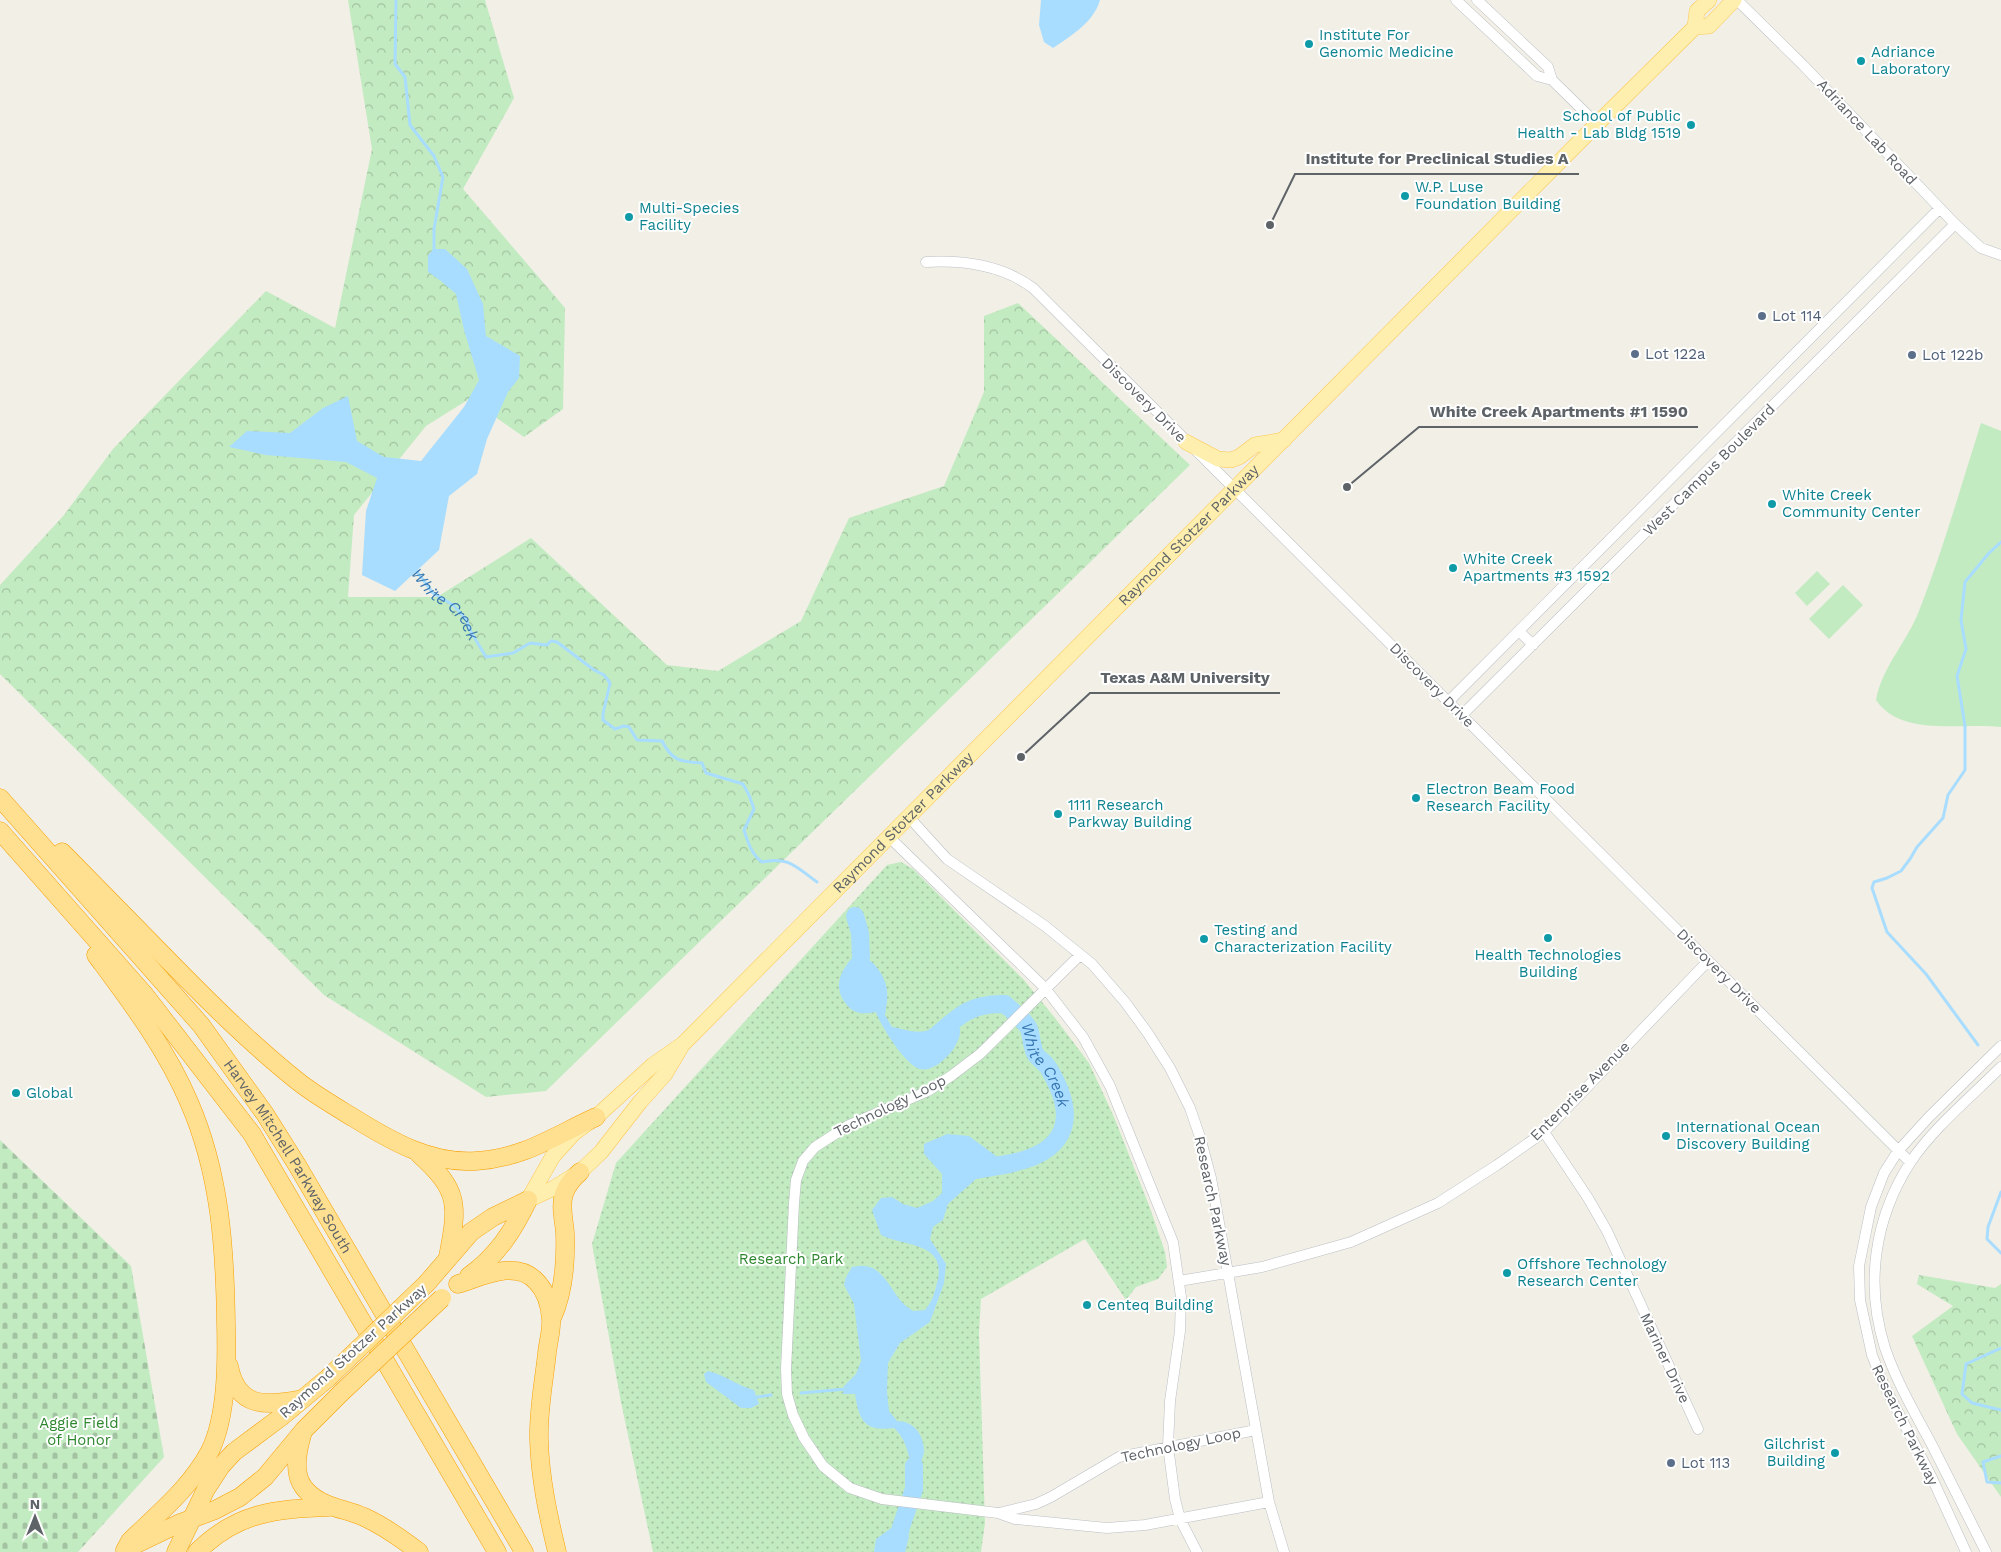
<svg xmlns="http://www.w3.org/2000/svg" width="2001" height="1552" font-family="'Work Sans',sans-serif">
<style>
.green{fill:#c3ebc1}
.forest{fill:url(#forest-crowns)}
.cemetery{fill:url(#cemetery-stones)}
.park{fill:url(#park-dots)}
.water{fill:#a9ddff}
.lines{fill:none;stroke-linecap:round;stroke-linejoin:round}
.stream{stroke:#a9ddff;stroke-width:3}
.river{stroke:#a9ddff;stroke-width:18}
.street-casing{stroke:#bbbec3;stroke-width:11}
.primary-casing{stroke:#fec853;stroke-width:16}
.highway-casing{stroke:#f8a100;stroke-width:19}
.street{stroke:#fff;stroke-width:10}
.primary{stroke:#ffefae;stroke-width:15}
.highway{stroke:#ffdf90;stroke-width:18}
.highway-bridge-casing{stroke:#f8a100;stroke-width:19;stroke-linecap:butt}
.highway-bridge{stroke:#ffdf90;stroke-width:18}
.culture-dot{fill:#0f9aa8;stroke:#fff;stroke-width:2}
.service-dot{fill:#5c6f8a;stroke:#fff;stroke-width:2}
.labels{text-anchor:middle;stroke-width:4;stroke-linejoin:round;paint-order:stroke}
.culture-label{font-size:15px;fill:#0d838f;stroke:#fff;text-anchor:start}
.street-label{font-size:15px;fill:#5e6368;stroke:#fff}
.service-label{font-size:15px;fill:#4e5e75;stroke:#fff;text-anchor:start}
.park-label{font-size:15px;fill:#2e872f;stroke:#fff}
.water-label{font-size:16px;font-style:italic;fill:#3878b2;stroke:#fff}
.leader{fill:none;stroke:#5e6368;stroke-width:2}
.callout-dot{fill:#5e6368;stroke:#fff;stroke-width:2}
.callout-label{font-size:16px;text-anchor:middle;font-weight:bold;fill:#5e6368;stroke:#fff;stroke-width:4;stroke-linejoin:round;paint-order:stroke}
</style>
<defs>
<pattern id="forest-crowns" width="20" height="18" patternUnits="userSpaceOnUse" patternTransform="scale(1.25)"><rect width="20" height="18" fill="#c3ebc1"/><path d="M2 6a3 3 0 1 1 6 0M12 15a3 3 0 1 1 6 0" fill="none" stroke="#a2c2a1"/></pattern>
<pattern id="cemetery-stones" width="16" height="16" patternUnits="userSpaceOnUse" patternTransform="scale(1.25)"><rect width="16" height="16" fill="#c3ebc1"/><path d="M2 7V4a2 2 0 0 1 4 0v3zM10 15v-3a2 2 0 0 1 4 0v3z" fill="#a2c2a1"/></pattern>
<pattern id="park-dots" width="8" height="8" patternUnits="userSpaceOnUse" patternTransform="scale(1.25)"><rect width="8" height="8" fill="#c3ebc1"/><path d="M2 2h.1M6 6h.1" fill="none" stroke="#a2c2a1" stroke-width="1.8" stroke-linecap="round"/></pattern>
</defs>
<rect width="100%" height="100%" fill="#f1efe6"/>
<path class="green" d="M1981,423L2001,431V727C1961,722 1902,738 1876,700C1882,667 1907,642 1919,611C1943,550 1961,486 1981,423Z
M1817,571L1830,584L1807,606L1795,593Z
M1843,585L1863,605L1829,639L1809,619Z"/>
<path class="forest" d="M348,0H485L514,98L463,189L565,308L563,409L524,437L469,399L426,426L354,515L348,597H437L531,538L667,665L718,671L801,621L849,518L944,486L984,392V316L1018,303L1190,465L546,1091L486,1097L324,995L0,674V585L64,515L113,449L266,291L335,328L372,149Z
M1919,1275L1995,1288L2001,1284V1497L1957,1434L1912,1336L1953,1306L1917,1284Z"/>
<path class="cemetery" d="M0,1140L131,1266L164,1457L78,1552H0Z"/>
<path class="park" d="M901,862L913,869L1024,980L1055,1018L1089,1063L1114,1117L1150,1208L1165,1252L1167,1267L1158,1279L1136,1287L1126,1300L1085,1239L981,1299L979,1333L985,1523L981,1552H653L621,1402L592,1244L616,1163L887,865Z"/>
<path class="water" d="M1041,0H1100C1094,22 1071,36 1053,48L1044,42L1039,25Z
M434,249H445L467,269L483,304L486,336L520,356L519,378L508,392L487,439L477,474L449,496L439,550L395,591L362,575L366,511L377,478L346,462L266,455L229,447L247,431L290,433L323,408L348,396L357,441L384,457L421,461L464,407L479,380L464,330L456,294L441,281L428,272V255Z
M860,933C865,941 861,948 865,956C867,959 871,961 874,964C889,981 889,994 885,1015L892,1027C905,1029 920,1036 932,1028C939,1025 942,1020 950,1018L957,1021C958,1025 961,1029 960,1033C959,1048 936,1073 920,1069C906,1066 880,1025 876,1012C864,1014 855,1015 847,1005C837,994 836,979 846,966C848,962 851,960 853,956C856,950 855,943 855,937Z
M947,1134L969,1136L996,1156L1023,1162L1022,1167L1011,1173L976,1179L948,1204L943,1220L933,1227L930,1239L946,1264L944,1283L930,1322L900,1343L888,1363L887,1391L889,1411L897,1421C913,1421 923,1433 924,1450C924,1456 920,1463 920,1470C919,1476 920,1483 920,1490L911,1489C912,1468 910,1443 894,1428C864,1432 859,1420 855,1394H843L844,1386L856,1374L861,1361L854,1304L844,1285L846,1277L852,1267C855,1267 860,1265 864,1266C881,1266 891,1289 901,1301C904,1305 909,1308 913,1311L925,1310C933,1301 935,1291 938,1279C945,1242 905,1247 881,1235L872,1210L881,1198L892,1197L903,1204L917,1208L933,1201L942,1193V1174L924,1154V1144Z
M708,1371C725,1375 738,1386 754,1390L759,1404L751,1408H741L706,1382L704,1374Z
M894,1526L906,1528L909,1537L905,1552H874L876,1539Z"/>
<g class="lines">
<g class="stream">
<path d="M396,0L395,64L405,77L410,125L434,156L443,177L434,229V252"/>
<path id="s1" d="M414,568L433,593L453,605L466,619L471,632L486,657L513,653L530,643L547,645L551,641L557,642L594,670L604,675L610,683L603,714V720L615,729L624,726L629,727L637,740L662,741C672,761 681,762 702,763L706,773L743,784L749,795L754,809L744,830C748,842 751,854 762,862C789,856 796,867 817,882"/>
<path d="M1978,1045L1926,974L1887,932L1872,888L1874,882L1887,878L1901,871L1910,859L1917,847L1943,818L1948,795L1965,770V726L1957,676L1966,649L1961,620L1965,582L1989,553L2001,542"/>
<path d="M2001,1192L1988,1227L1987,1239L2001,1253"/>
<path d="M2001,1348L1966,1364L1962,1394L1972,1403L2001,1410"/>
<path d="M801,1393L846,1389"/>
<path d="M757,1397L771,1395"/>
<path d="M2001,1456L1983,1462L1987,1482L2001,1483"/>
</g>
<g class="river">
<path d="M855,916L860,933L861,957"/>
<path id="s2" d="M936,1036C959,1015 972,1003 1005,1004C1012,1011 1025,1020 1029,1029C1032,1037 1031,1047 1036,1055C1040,1060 1046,1063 1049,1069C1082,1124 1062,1156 1001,1165"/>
<path d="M896,1552L901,1527L914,1489V1466"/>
</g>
<defs>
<path id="street" d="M1456,0L1537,76L1552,80
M1477,0L1548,67L1552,80L1597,124
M1737,0L1803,65L1955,224L1981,248L2001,255
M926,262C964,260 1002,265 1033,288L1910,1162
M1519,631L1533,645
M1449,701L1939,209
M1462,715L1955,224
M908,816L947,859L1045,926L1092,964L1125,1002L1147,1032L1170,1068L1190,1108L1200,1137L1211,1178L1269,1502L1284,1552
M888,836L1045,988L1083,1037L1110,1086L1173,1242L1181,1297L1180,1331L1170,1401L1168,1446L1175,1499L1180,1519L1197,1552
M1080,955L980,1054L951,1076L928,1091L849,1125L815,1147L803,1161L796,1180L794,1203L786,1369L787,1394L793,1415L804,1438L823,1466L850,1488L882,1499L998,1513L1015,1519L1107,1528L1145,1525L1269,1502
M1544,1132L1588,1198L1607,1231L1698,1429
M1179,1281L1262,1267L1351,1242L1438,1203L1497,1165L1544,1132L1708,961
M999,1513L1036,1504L1051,1497L1119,1457L1256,1430
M1966,1552L1932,1478L1883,1383L1872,1355L1860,1300L1859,1266L1871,1207L1884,1173L1898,1151L1929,1117L2001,1046
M1986,1552C1968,1517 1951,1482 1933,1447C1916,1415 1897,1383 1885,1348C1865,1285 1874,1219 1910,1163C1932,1129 1972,1096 2001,1067"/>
<g id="primary">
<path d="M1695,27L1709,26L1734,0"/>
<path d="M1186,442L1218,459L1231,460L1239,457L1255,445L1284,440"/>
<path id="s3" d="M528,1200L553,1156L574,1133L596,1117L653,1065L683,1044L1597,124L1695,27L1697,11L1709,0"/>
<path d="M528,1200L554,1188L580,1172L601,1152L640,1102L665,1074L680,1049"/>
</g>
<g id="highway">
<path id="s4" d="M0,798L201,1025L265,1114L297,1165L524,1552"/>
<path d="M0,831L144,994L252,1134L497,1552"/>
<path d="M62,852C96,887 131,922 165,957C208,1001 252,1045 300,1083C317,1096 336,1107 354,1118C391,1141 431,1164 476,1161C524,1158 554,1136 596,1117"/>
<path d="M96,955C130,1001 166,1048 189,1102C220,1173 225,1247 226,1324C227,1363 227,1416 210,1451C191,1487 159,1513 130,1541L125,1550"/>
<path d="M419,1154C460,1191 458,1205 448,1257"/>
<path d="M469,1276C497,1256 513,1231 528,1200"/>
<path d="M427,1283L471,1232L493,1217L528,1200"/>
<path d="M458,1284C481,1277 516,1259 536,1281C546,1291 550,1305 551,1319C552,1330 548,1342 547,1353C544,1381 538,1411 539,1440C540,1478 548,1515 557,1552"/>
<path d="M552,1318C564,1292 566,1260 565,1233C564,1220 560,1206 564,1194C567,1185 573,1178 580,1172"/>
<path d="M229,1366C237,1409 267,1406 302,1399"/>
<path d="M302,1435C292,1469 294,1492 331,1506C342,1510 353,1512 364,1517C384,1526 402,1539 419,1552"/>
<path d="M132,1546L178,1524L215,1510L240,1497L265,1477L304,1430L342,1392"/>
<path d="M176,1552L206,1489L221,1466L234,1452L281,1417L328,1378"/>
<path d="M197,1552C237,1512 276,1509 329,1507"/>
</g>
</defs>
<use href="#street" class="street-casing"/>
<use href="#primary" class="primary-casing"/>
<use href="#highway" class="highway-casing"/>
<use href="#street" class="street"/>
<use href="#primary" class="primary"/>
<use href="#highway" class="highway"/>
<defs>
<path id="highway-bridge" d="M328,1378L427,1283
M342,1392L442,1298"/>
</defs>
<use href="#highway-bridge" class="highway-bridge-casing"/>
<use href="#highway-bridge" class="highway-bridge"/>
</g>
<g class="culture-dot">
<circle cx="1309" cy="44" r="5"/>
<circle cx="1861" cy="61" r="5"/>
<circle cx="1691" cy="125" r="5"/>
<circle cx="1405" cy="196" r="5"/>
<circle cx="629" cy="217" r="5"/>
<circle cx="1772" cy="504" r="5"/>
<circle cx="1453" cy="568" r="5"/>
<circle cx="1416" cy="798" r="5"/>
<circle cx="1058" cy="814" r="5"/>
<circle cx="1548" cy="938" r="5"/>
<circle cx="1204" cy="939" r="5"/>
<circle cx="16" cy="1093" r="5"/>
<circle cx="1666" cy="1136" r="5"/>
<circle cx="1507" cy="1273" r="5"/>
<circle cx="1087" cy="1305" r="5"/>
<circle cx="1835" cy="1453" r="5"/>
</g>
<g class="service-dot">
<circle cx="1762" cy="316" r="5"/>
<circle cx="1635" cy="354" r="5"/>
<circle cx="1912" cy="355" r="5"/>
<circle cx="1671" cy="1463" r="5"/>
</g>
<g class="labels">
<g class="culture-label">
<text x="1319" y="40">Institute For<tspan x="1319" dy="17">Genomic Medicine</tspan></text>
<text x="1871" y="57">Adriance<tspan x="1871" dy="17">Laboratory</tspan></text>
<text x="1681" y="121" text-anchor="end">School of Public<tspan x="1681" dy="17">Health - Lab Bldg 1519</tspan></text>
<text x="1415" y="192">W.P. Luse<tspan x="1415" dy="17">Foundation Building</tspan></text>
<text x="639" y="213">Multi-Species<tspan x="639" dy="17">Facility</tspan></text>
<text x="1782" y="500">White Creek<tspan x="1782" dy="17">Community Center</tspan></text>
<text x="1463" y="564">White Creek<tspan x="1463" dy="17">Apartments #3 1592</tspan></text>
<text x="1426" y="794">Electron Beam Food<tspan x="1426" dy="17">Research Facility</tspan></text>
<text x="1068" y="810">1111 Research<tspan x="1068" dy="17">Parkway Building</tspan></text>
<text x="1214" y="935">Testing and<tspan x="1214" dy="17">Characterization Facility</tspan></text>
<text x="1548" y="960" text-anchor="middle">Health Technologies<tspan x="1548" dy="17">Building</tspan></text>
<text x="26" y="1098">Global</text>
<text x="1676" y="1132">International Ocean<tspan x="1676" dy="17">Discovery Building</tspan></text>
<text x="1517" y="1269">Offshore Technology<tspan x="1517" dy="17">Research Center</tspan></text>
<text x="1097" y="1310">Centeq Building</text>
<text x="1825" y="1449" text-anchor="end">Gilchrist<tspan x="1825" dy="17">Building</tspan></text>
</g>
<g class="street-label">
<text transform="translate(1867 132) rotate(47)" y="5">Adriance Lab Road</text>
<text transform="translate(1144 400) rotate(45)" y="5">Discovery Drive</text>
<text transform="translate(1709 470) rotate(-45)" y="5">West Campus Boulevard</text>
<text dy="5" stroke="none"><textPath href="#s3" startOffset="940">Raymond Stotzer Parkway</textPath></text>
<text transform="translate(1432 685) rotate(45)" y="5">Discovery Drive</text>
<text dy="5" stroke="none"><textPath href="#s3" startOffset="535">Raymond Stotzer Parkway</textPath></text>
<text transform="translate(1719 971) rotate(45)" y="5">Discovery Drive</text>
<text transform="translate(1580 1091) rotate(-45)" y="5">Enterprise Avenue</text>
<text transform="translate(890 1106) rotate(-26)" y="5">Technology Loop</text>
<text dy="5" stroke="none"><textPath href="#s4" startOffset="461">Harvey Mitchell Parkway South</textPath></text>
<text transform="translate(1213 1201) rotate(78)" y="5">Research Parkway</text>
<text transform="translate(353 1351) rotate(-42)" y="5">Raymond Stotzer Parkway</text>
<text transform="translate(1665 1358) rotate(65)" y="5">Mariner Drive</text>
<text transform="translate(1905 1425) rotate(64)" y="5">Research Parkway</text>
<text transform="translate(1181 1445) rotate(-12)" y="5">Technology Loop</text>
</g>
<g class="service-label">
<text x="1772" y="321">Lot 114</text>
<text x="1645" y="359">Lot 122a</text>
<text x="1922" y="360">Lot 122b</text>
<text x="1681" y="1468">Lot 113</text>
</g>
<g class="park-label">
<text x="791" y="1264">Research Park</text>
<text x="79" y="1428">Aggie Field<tspan x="79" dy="17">of Honor</tspan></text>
</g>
<g class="water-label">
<text dy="6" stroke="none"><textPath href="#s1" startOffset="49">White Creek</textPath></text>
<text dy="6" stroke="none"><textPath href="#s2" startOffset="154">White Creek</textPath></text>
</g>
</g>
<path class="leader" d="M1270 225L1295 174H1579M1347 487L1419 427H1698M1021 757L1090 693H1280"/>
<g class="callout-dot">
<circle cx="1270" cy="225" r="5"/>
<circle cx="1347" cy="487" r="5"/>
<circle cx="1021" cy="757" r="5"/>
</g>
<g class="callout-label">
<text x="1437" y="164">Institute for Preclinical Studies A</text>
<text x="1559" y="417">White Creek Apartments #1 1590</text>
<text x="1185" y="683">Texas A&amp;M University</text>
</g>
<g transform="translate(35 1517)" stroke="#ffffff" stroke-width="4" paint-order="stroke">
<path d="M0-4L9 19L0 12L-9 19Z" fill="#5e6368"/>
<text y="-8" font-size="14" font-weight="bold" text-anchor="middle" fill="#5e6368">N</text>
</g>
</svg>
